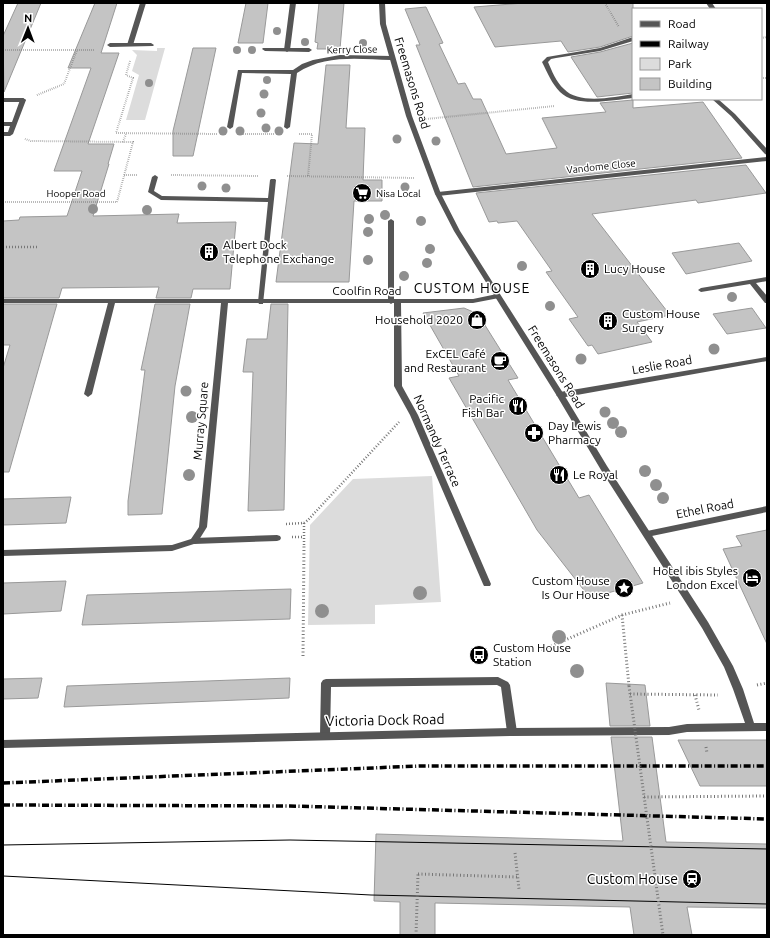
<svg xmlns="http://www.w3.org/2000/svg" width="770" height="938" font-family="Ubuntu,sans-serif">
<style>
.green{fill:#dcdcdc}
.building{fill:#c4c4c4;stroke:#999}
.lines{fill:none;stroke-linecap:round;stroke-linejoin:round}
.path-far2{stroke:#777;stroke-width:2;stroke-dasharray:0.5 1.5;stroke-linecap:butt}
.path-far1{stroke:#777;stroke-width:2.5;stroke-dasharray:1 2;stroke-linecap:butt}
.path{stroke:#777;stroke-width:3;stroke-dasharray:1 2.5;stroke-linecap:butt}
.service{fill:#555;fill-rule:evenodd}
.minor{fill:#555;fill-rule:evenodd}
.tertiary{fill:#555;fill-rule:evenodd}
.tram{stroke:#000;stroke-width:1}
.rail{stroke:#000;stroke-width:3.5;stroke-dasharray:7 2.5 1 2.5;stroke-linecap:butt}
.path-bridge{stroke:#777;stroke-width:3;stroke-dasharray:1 2.5;stroke-linecap:butt}
.tree{fill:#8f8f8f}
.labels{text-anchor:middle;stroke-width:3;stroke-linejoin:round;paint-order:stroke}
.far-street-label{font-size:10px;fill:#000;stroke:#fff}
.far-poi-label{font-size:10px;fill:#000;stroke:#fff;text-anchor:start}
.street-label{font-size:12px;fill:#000;stroke:#fff}
.poi-label{font-size:12px;fill:#000;stroke:#fff;text-anchor:start}
.quarter-label{font-size:14px;letter-spacing:1px;fill:#000;stroke:#fff}
.near-street-label{font-size:14px;fill:#000;stroke:#fff}
.near-poi-label{font-size:14px;fill:#000;stroke:#fff;text-anchor:end}
</style>
<rect width="100%" height="100%" fill="#fff"/>
<path class="green" d="M157,48H165L145,120H126L139,75L132,71L137,55L132,50L157,51Z
M432,476L441,602L375,605V624L308,625L310,525L353,479Z"/>
<path class="building" d="M18,3H41L4,92L3,36Z
M95,3H117L101,53H119L88,144H114L108,164H109L93,216L179,214L177,223L236,222L230,289H193L191,298H156L159,287L62,288L59,298H3V221L19,220L20,217L67,216L82,171H54L91,68H68Z
M246,3H268L263,43H238Z
M319,3H344L340,49H317L318,43L315,42Z
M524,3H633V36L600,47L568,52L561,41L495,47L474,7Z
M426,7L443,43L439,44L458,84L465,83L473,99H481L506,154L557,148L542,118L606,112L600,103L633,100V108L703,102L742,158L473,187L416,45H420L405,9Z
M633,43V93L597,97L571,57L600,52Z
M193,48H216L193,156H173V131Z
M326,65H350L346,128H365L363,180H382V201H354L349,282H276L294,143L318,144Z
M746,165L766,193L698,203L696,200L592,214L670,315L637,322L652,342L598,354L592,345L588,346L569,319L578,317L546,272L552,271L517,221L498,223L497,221L489,222L476,193Z
M739,243L752,261L686,274L672,253Z
M3,304H57L9,472H3V368L10,345H3Z
M155,304H190L175,386L162,514L128,515V501L145,370H141Z
M271,304H288L284,510L248,511L253,372H243L247,339H267Z
M464,308L478,314L518,378L508,380L579,498L589,495L643,583L590,598L537,530L449,378L459,376L423,313Z
M752,308L766,328L727,334L713,314Z
M71,497L66,523L3,525V499Z
M767,530V644L723,549L742,546L736,536Z
M66,581L61,611L3,614V583Z
M291,589L290,619L82,625L87,595Z
M42,678L38,698L3,699V679Z
M290,678L289,698L64,707L67,686Z
M606,683L645,685L650,726H610Z
M611,737H652L666,842L767,844V908L687,907L692,935H634L630,907L435,903V935H400V902L374,901L376,834L623,841Z
M678,740H767V786H700Z"/>
<g class="lines">
<path class="path-far2" d="M605,3L619,27
M761,38L767,37
M3,50H94
M130,61L126,75L133,78L116,133L218,134
M761,78H767
M37,95L64,84L77,50
M426,119L555,106
M243,134H274
M299,134H312L308,176
M123,142L126,134
M124,175H138
M171,175L258,176
M287,176L414,178
M3,202H117L133,142L31,141L25,139"/>
<path class="path-far1" d="M3,247H38
M286,524L304,523L308,520L399,422
M292,537H304
M304,545V523"/>
<path class="path" d="M622,615L629,686
M538,650L545,649L622,615L670,603
M303,656L304,544
M757,685L767,683
M630,694L718,695
M695,695L699,710
M706,747L707,753
M644,797L767,796
M515,853L519,889
M418,874L517,877"/>
<path class="service" d="M151,43L154,45L153,46L110,47L107,45L110,43Z
M263,48H309L312,50L309,52L265,51L262,49Z
M23,98L26,100L13,134L10,136H3V132H8L10,126H3V122H12L20,100Z
M155,175L158,177L154,191L162,196L268,198L270,180L271,179H275L276,180L263,304H259L258,302L268,202L161,200L148,192L152,177Z
M391,219L394,221V302L391,304L388,302V221Z
M277,535L280,536L281,538L280,540L277,541L194,544L191,543L190,541L191,539L194,538Z
M498,677L508,682L510,685L517,732L515,735L512,736L509,735L507,732L501,687L497,685L331,687L330,735L328,738L325,739L322,738L320,735L321,683L323,680L326,679Z"/>
<path class="minor" d="M140,3H146L133,45L128,46L127,45Z
M290,3H296L290,50L287,52L284,50Z
M706,3H712L716,9H710Z
M633,37V41L600,51L556,58L551,59L548,62C552,71 556,82 564,89C579,105 614,97 633,94V98C612,100 576,108 560,92C552,84 547,72 542,62L547,57L600,48Z
M340,55L391,56L394,58L391,60C359,59 325,54 297,73L290,127L287,129L284,127L291,74L242,73L233,127L230,129L227,127L238,70H293L302,64L313,60Z
M3,98H23L26,100L23,102H3Z
M712,99H718L735,114L767,149V155L765,154L731,116Z
M767,157V161L438,196L435,194L438,192Z
M767,277V281L756,283L767,296V303H765L750,284L701,292L698,290L701,288Z
M497,294H499L500,296L499,298L473,303H401L402,386L418,415L491,584L490,586H484L483,584L410,415L394,386V303H228L207,527L197,543L172,551L3,556V550L172,545L191,539L199,527L221,303H115L92,394L88,397L84,394L108,303H3V299H473Z
M767,357V361L560,398L556,395L560,392Z
M767,506V512L647,537L644,536L643,534L644,532L647,531Z"/>
<path class="tertiary" d="M379,3H385L386,24L412,116L441,194L460,231L563,393L607,466L708,622L733,666L743,689L754,723H767V731L687,732L669,735L512,736L3,748V740L512,728L669,727L687,724L745,723L733,689L724,667L702,628L601,470L557,396L454,231L435,194L406,116L380,24Z"/>
<path class="tram" d="M3,845L290,840L767,849
M3,876L371,895L767,904"/>
<path class="rail" d="M3,783L420,766H767
M3,805L290,806L767,819"/>
<path class="path-bridge" d="M629,686L663,935
M416,935L418,874"/>
</g>
<g class="tree">
<circle cx="277" cy="31" r="4"/>
<circle cx="305" cy="42" r="4"/>
<circle cx="363" cy="43" r="4"/>
<circle cx="237" cy="50" r="4"/>
<circle cx="252" cy="50" r="4"/>
<circle cx="267" cy="80" r="4"/>
<circle cx="149" cy="83" r="4"/>
<circle cx="264" cy="94" r="4.5"/>
<circle cx="261" cy="113" r="4.5"/>
<circle cx="266" cy="128" r="4.5"/>
<circle cx="223" cy="131" r="4.5"/>
<circle cx="240" cy="131" r="4.5"/>
<circle cx="279" cy="131" r="4.5"/>
<circle cx="397" cy="139" r="4.5"/>
<circle cx="436" cy="141" r="4.5"/>
<circle cx="202" cy="186" r="4.5"/>
<circle cx="405" cy="187" r="4.5"/>
<circle cx="226" cy="188" r="4.5"/>
<circle cx="93" cy="209" r="5"/>
<circle cx="147" cy="210" r="5"/>
<circle cx="385" cy="215" r="5"/>
<circle cx="369" cy="219" r="5"/>
<circle cx="421" cy="221" r="5"/>
<circle cx="368" cy="232" r="5"/>
<circle cx="430" cy="249" r="5"/>
<circle cx="368" cy="260" r="5"/>
<circle cx="427" cy="263" r="5"/>
<circle cx="522" cy="266" r="5"/>
<circle cx="404" cy="276" r="5"/>
<circle cx="732" cy="297" r="5"/>
<circle cx="550" cy="306" r="5"/>
<circle cx="714" cy="349" r="5.5"/>
<circle cx="581" cy="359" r="5.5"/>
<circle cx="186" cy="391" r="5.5"/>
<circle cx="605" cy="412" r="5.5"/>
<circle cx="192" cy="417" r="6"/>
<circle cx="613" cy="423" r="6"/>
<circle cx="621" cy="432" r="6"/>
<circle cx="645" cy="471" r="6"/>
<circle cx="189" cy="475" r="6"/>
<circle cx="656" cy="485" r="6"/>
<circle cx="663" cy="498" r="6"/>
<circle cx="420" cy="593" r="7"/>
<circle cx="322" cy="611" r="7"/>
<circle cx="559" cy="637" r="7"/>
<circle cx="577" cy="671" r="7"/>
</g>
<defs>
<symbol id="supermarket-disc" viewBox="-11 -11 22 22"><circle r="9.5" fill="#000" stroke="#fff"/><path d="M-6-5.5h2.5l.6 2H6L4.5 2H-2.5L-4.4-4H-6ZM-1.5 3.2a1.3 1.3 0 1 0 .1 0ZM3 3.2a1.3 1.3 0 1 0 .1 0Z" fill="#fff"/></symbol>
<symbol id="building-disc" viewBox="-11 -11 22 22"><circle r="9.5" fill="#000" stroke="#fff"/><path d="M-4-6H4V6H1V3H-1V6H-4ZM-2.5-4.3h1.7v1.8h-1.7ZM.8-4.3h1.7v1.8H.8ZM-2.5-1h1.7V.8h-1.7ZM.8-1h1.7V.8H.8Z" fill="#fff"/></symbol>
<symbol id="shop-disc" viewBox="-11 -11 22 22"><circle r="9.5" fill="#000" stroke="#fff"/><path d="M-5-2.5h2.3a2.7 3.5 0 0 1 5.4 0H5L5.5 6h-11ZM-1.5-2.5h3a1.5 2.3 0 0 0-3 0Z" fill="#fff"/></symbol>
<symbol id="cafe-disc" viewBox="-11 -11 22 22"><circle r="9.5" fill="#000" stroke="#fff"/><path d="M-5.5-4.5H6V0H3Q3 3.5 0 3.5H-2.5Q-5.5 3.5-5.5 0ZM3-3.2v2h1.7v-2ZM-6 4.5H4V6H-6Z" fill="#fff"/></symbol>
<symbol id="restaurant-disc" viewBox="-11 -11 22 22"><circle r="9.5" fill="#000" stroke="#fff"/><path d="M-5-6h1v4h1v-4h1v4h1v-4h1v5L-1.5 .5V6h-2V.5L-5-1ZM5-6V6H3V1.5H1.5Q1.5-4 5-6Z" fill="#fff"/></symbol>
<symbol id="pharmacy-disc" viewBox="-11 -11 22 22"><circle r="9.5" fill="#000" stroke="#fff"/><path d="M-2-6h4v4h4v4h-4v4h-4v-4h-4v-4h4Z" fill="#fff"/></symbol>
<symbol id="hotel-disc" viewBox="-11 -11 22 22"><circle r="9.5" fill="#000" stroke="#fff"/><path d="M-6-4.5h1.5V1H6V5H4.5V3h-9V5H-6ZM-4 0a1.8 1.8 0 1 1 3.6 0ZM.5 0V-2.5h3Q6-2.5 6 0Z" fill="#fff"/></symbol>
<symbol id="sight-disc" viewBox="-11 -11 22 22"><circle r="9.5" fill="#000" stroke="#fff"/><path d="M0-6L1.8-2.2L6-1.7L2.9 1.2L3.7 5.4L0 3.3L-3.7 5.4L-2.9 1.2L-6-1.7L-1.8-2.2Z" fill="#fff"/></symbol>
<symbol id="bus-disc" viewBox="-11 -11 22 22"><circle r="9.5" fill="#000" stroke="#fff"/><path d="M-5-6H5V4H4V6H2V4H-2V6H-4V4H-5ZM-3.5-4V0h7V-4ZM-3.5 1.2v1.5H-2V1.2ZM2 1.2v1.5H3.5V1.2Z" fill="#fff"/></symbol>
<symbol id="station-disc" viewBox="-11 -11 22 22"><circle r="9.5" fill="#000" stroke="#fff"/><path d="M-3-6H3Q5-6 5-4V2Q5 4 3 4L4.5 6H3L1.5 4h-3L-3 6H-4.5L-3 4Q-5 4-5 2V-4Q-5-6-3-6ZM-3.5-4v3h7v-3ZM-3.5 1v1.5H-2V1ZM2 1v1.5H3.5V1Z" fill="#fff"/></symbol>
</defs>
<g fill-rule="evenodd">
<use href="#supermarket-disc" x="351" y="182" width="22" height="22"/>
<use href="#building-disc" x="198" y="241" width="22" height="22"/>
<use href="#building-disc" x="579" y="258" width="22" height="22"/>
<use href="#shop-disc" x="466" y="309" width="22" height="22"/>
<use href="#building-disc" x="597" y="310" width="22" height="22"/>
<use href="#cafe-disc" x="489" y="350" width="22" height="22"/>
<use href="#restaurant-disc" x="507" y="395" width="22" height="22"/>
<use href="#pharmacy-disc" x="523" y="422" width="22" height="22"/>
<use href="#restaurant-disc" x="548" y="464" width="22" height="22"/>
<use href="#hotel-disc" x="741" y="567" width="22" height="22"/>
<use href="#sight-disc" x="613" y="577" width="22" height="22"/>
<use href="#bus-disc" x="468" y="644" width="22" height="22"/>
<use href="#station-disc" x="681" y="868" width="22" height="22"/>
</g>
<g class="labels">
<g class="far-street-label">
<text transform="translate(352 49) rotate(-1)" y="4">Kerry Close</text>
<text transform="translate(601 166) rotate(-6)" y="4">Vandome Close</text>
<text x="76" y="197">Hooper Road</text>
</g>
<g class="far-poi-label">
<text x="376" y="197">Nisa Local</text>
</g>
<g class="street-label">
<text transform="translate(412 83) rotate(73)" y="4">Freemasons Road</text>
<text x="367" y="295">Coolfin Road</text>
<text transform="translate(662 365) rotate(-10)" y="4">Leslie Road</text>
<text transform="translate(556 367) rotate(58)" y="4">Freemasons Road</text>
<text transform="translate(201 421) rotate(-85)" y="4">Murray Square</text>
<text transform="translate(437 441) rotate(66)" y="4">Normandy Terrace</text>
<text transform="translate(705 509) rotate(-11)" y="4">Ethel Road</text>
</g>
<g class="poi-label">
<text x="223" y="249">Albert Dock<tspan x="223" dy="14">Telephone Exchange</tspan></text>
<text x="604" y="273">Lucy House</text>
<text x="622" y="318">Custom House<tspan x="622" dy="14">Surgery</tspan></text>
<text x="463" y="324" text-anchor="end">Household 2020</text>
<text x="486" y="358" text-anchor="end">ExCEL Café<tspan x="486" dy="14">and Restaurant</tspan></text>
<text x="504" y="403" text-anchor="end">Pacific<tspan x="504" dy="14">Fish Bar</tspan></text>
<text x="548" y="430">Day Lewis<tspan x="548" dy="14">Pharmacy</tspan></text>
<text x="573" y="479">Le Royal</text>
<text x="738" y="575" text-anchor="end">Hotel ibis Styles<tspan x="738" dy="14">London Excel</tspan></text>
<text x="610" y="585" text-anchor="end">Custom House<tspan x="610" dy="14">Is Our House</tspan></text>
<text x="493" y="652">Custom House<tspan x="493" dy="14">Station</tspan></text>
</g>
<g class="quarter-label">
<text x="472" y="293">CUSTOM HOUSE</text>
</g>
<g class="near-street-label">
<text transform="translate(385 720) rotate(-1)" y="5">Victoria Dock Road</text>
</g>
<g class="near-poi-label">
<text x="678" y="884">Custom House</text>
</g>
</g>
<rect width="770" height="938" fill="none" stroke="#000000" stroke-width="8"/>
<rect x="632" y="8" width="130" height="92" fill="#ffffff" stroke="#999999"/>
<rect x="640" y="21" width="20" height="6" fill="#555555" stroke="#999999"/>
<text x="668" y="28" font-size="12" fill="#000000">Road</text>
<rect x="640" y="41" width="20" height="6" fill="#000000" stroke="#999999"/>
<text x="668" y="48" font-size="12" fill="#000000">Railway</text>
<rect x="640" y="58" width="20" height="12" fill="#dcdcdc" stroke="#999999"/>
<text x="668" y="68" font-size="12" fill="#000000">Park</text>
<rect x="640" y="78" width="20" height="12" fill="#c4c4c4" stroke="#999999"/>
<text x="668" y="88" font-size="12" fill="#000000">Building</text>
<g transform="translate(28 28) rotate(1)" stroke="#ffffff" stroke-width="3" paint-order="stroke">
<path d="M0-3L7 15L0 10L-7 15Z" fill="#000000"/>
<text y="-6" font-size="11" font-weight="bold" text-anchor="middle" fill="#000000">N</text>
</g>
</svg>
